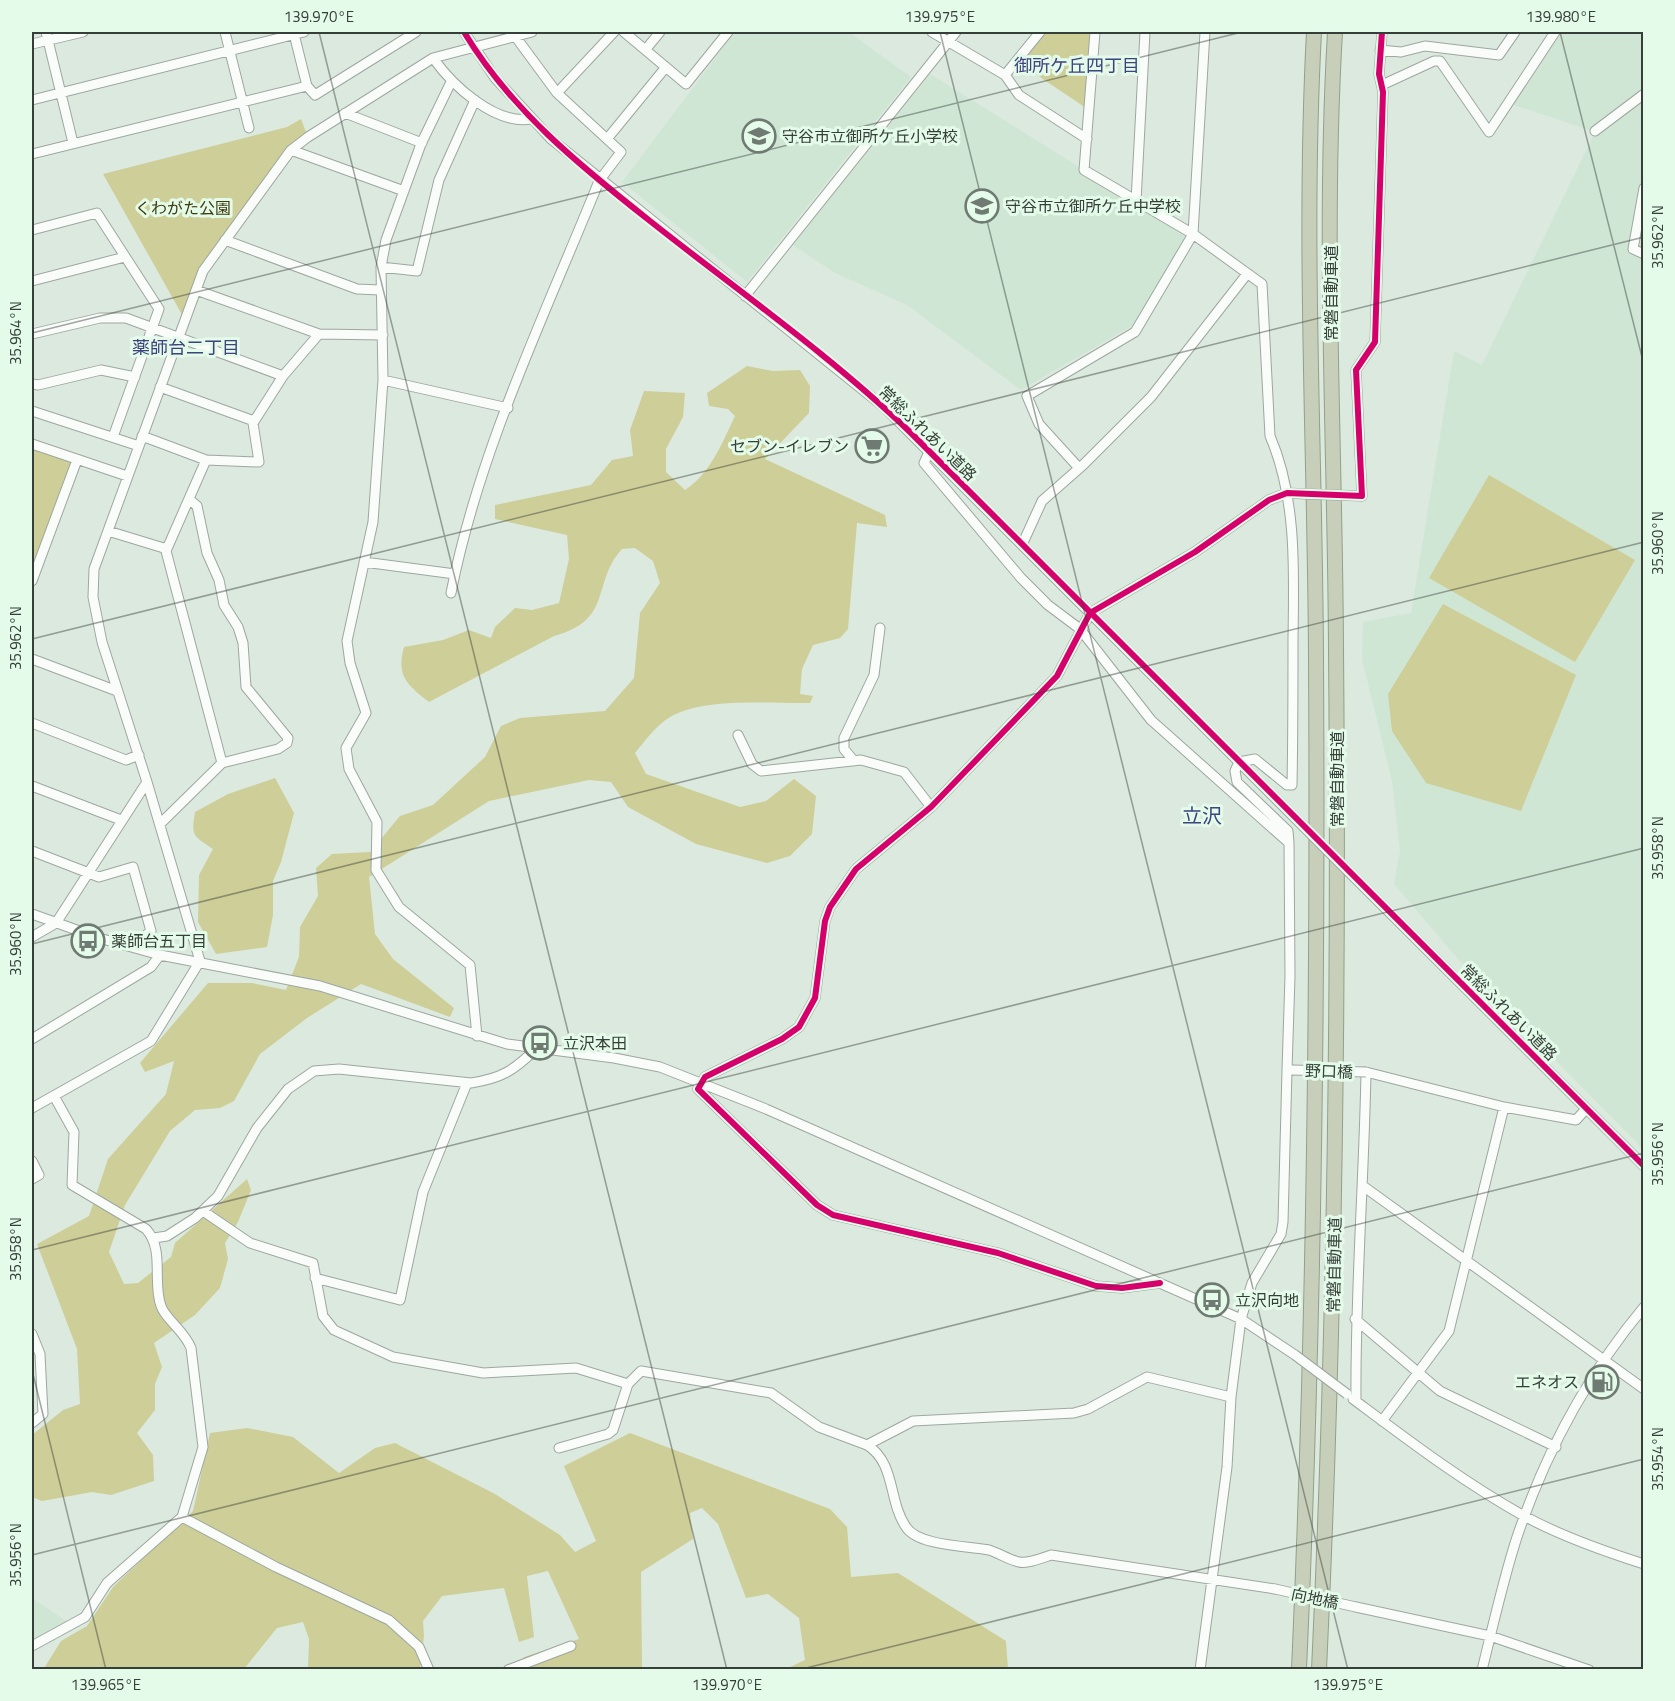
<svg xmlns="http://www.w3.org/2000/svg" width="1675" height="1701" font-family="'Titillium Web','Noto Sans JP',sans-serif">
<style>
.built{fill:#d0e6d5}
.green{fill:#cece98}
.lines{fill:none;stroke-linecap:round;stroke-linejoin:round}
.minor-casing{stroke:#9da7a0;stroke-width:11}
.highway-casing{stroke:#93a088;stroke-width:16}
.minor{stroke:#fafcfa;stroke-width:9}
.highway{stroke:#c7cfba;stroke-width:14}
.minor-bridge-casing{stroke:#9da7a0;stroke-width:11;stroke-linecap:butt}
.minor-bridge{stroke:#fafcfa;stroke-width:9}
.cycleway-casing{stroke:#e4fbe9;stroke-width:10}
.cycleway{stroke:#d6006c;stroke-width:6}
.ticks{fill:none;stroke:#353e38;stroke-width:1.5;stroke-opacity:0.45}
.labels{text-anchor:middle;stroke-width:6;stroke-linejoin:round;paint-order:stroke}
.poi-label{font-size:16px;fill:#353e38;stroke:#e4fbe9;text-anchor:start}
.park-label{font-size:16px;fill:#3f390c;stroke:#e4fbe9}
.street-label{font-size:16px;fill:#353e38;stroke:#e4fbe9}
.neighbourhood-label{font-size:18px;fill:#3e427e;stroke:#e4fbe9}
.quarter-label{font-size:20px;fill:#3e427e;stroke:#e4fbe9}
.neatline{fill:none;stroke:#353e38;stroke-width:2}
.ticks-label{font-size:15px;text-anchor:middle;fill:#353e38}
</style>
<rect width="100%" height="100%" fill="#dce9df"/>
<path class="built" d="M735,32H849L911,77L747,282L622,182Z
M1558,32H1643V1149L1476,980L1394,884L1400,851L1392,781L1362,659L1363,622L1411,613L1454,351L1482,365L1595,132L1508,103Z
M930,74L1092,175L1187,238L1135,324L1021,390L907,305L835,273L793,245Z
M32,1598L71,1624L32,1646Z"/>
<path class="green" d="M1040,32H1095L1089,110L1016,61Z
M301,119L308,137L291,150L203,271L185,320L103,174L287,127Z
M747,366L773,371L800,370L810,386L809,413L765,459L885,515L887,527L857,523L848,629L840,638L813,645L802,669L800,694L813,696L810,703C770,704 701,696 667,719C654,728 645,741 635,753L646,774L740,807L766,801L794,779L816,796L812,834L790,856L767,863L696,844L628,807L611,782L589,780L489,801L369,877L375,934L393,959L454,1008L450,1017L361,984L307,1018L260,1054L234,1101L220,1108L195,1110L170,1131L125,1205L109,1252L124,1284L138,1283L171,1257L175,1243L247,1179L251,1190L238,1222L225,1243L228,1259L220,1288L195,1315L154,1343L162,1367L155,1384V1410L137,1433L153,1455L154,1481L111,1495L92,1492L42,1501L32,1497V1435L63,1410L80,1404L77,1349L37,1244L89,1216L108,1159L166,1094L174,1061L145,1072L140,1063L208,983H252L286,990L299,957L300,927L318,896L316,868L332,854L370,852L400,816L433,805L485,757L501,726L520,718L605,711L634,678L640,613L660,583L653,561L635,548L622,549C591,583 614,620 554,636L429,702C407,685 396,676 404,647L443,640L469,630L491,638L495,627L515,608L532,610L559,603L569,559L567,535L495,519V505L591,485L612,460L633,456L630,430L644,391L685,393L683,417L666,449V472L685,490C711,473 722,443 735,416L728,409L709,406L707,393Z
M32,444L77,460L32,581Z
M1489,475L1635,560L1575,662L1429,578Z
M1443,604L1576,675L1521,811L1426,783L1392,731L1388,694Z
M275,778L294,813L281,862L273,881V915L267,947L216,954L198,922L199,875L213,849C193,835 191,837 195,812L228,794Z
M247,1428L293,1437L339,1473L375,1448L395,1443L495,1494L560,1535L575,1552L596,1541L564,1466L630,1433L830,1509L847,1527L851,1577L898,1573L1006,1641L1008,1669H786L805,1660L799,1618L768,1594L746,1598L718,1524L702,1508L690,1513L693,1539L641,1572L642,1667L665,1669H515V1666L524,1657L579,1639L548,1571L527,1576L534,1637L519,1642L504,1588L442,1596L423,1621L424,1636L420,1669H308L309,1639L303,1622L277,1628L244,1669L43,1670L61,1641L87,1626L113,1587L193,1511L210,1433Z"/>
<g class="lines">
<defs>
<path id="minor" d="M46,32L73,143
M225,32L249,128
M464,32L495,78L551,139L884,407L1303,826
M624,32L686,84L728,32
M932,32L1005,75L1019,95L1087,139
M1095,32L1084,170L1193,234L1262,284L1270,436C1297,498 1294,572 1293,639C1293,687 1293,736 1292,785H1287L1255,759L1239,762L1235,771L1237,782L1288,831L1289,843
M294,34L307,86L315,95L416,32
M32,44L83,32
M646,49L660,32
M1380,50L1401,52L1425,46L1499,55L1515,32
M433,58C453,86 495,125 531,119
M1005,75L1040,32
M451,82L421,144L386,240L381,267L383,380L373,522L347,641L350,663L366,713L346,748L349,769L377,822L376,870L399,907L470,965L477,1036
M1382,85L1434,61H1440L1489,132L1555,32
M557,93L614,32
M32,100L304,32
M345,113L422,143
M1595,131L1644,94
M607,139L666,67
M291,150L404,191
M32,154L307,86
M1644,188L1633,249L1644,254
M1136,201L1145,32
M32,230L97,213L159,309L113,437
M225,240L357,289L380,290
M381,267L417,271L439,180L475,100
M32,281L125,257
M196,290L319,334
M745,296L956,32
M32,334L100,318H126L283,376
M383,380L508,408
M32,384L38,385L101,370L135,377
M160,387L254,421
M32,411L139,446
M142,436L206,460L259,462L253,423L283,376L319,334L383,335
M32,444L127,476
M929,452L924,463L1021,578L1048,605L1080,629L1151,720L1289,843L1290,976L1287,1070
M1079,468L1039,424L1027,396L1135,332L1193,234L1205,32
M1362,496L1356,370L1375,342L1383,92L1379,74L1382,32
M189,499L197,506L207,553L219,580L224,605L238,627L243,643L246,687L288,738L287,743L278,749L222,763
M108,531L167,549
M1022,545L1042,501L1083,465L1151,397L1247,274
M364,562L455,574
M32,581L77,460
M451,593C479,450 545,315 599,181L621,152L557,93L515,36
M32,659L117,691
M32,723L126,760L139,755
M738,735L752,764L761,771L861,760L904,772L931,807
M854,761L844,749V738L874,675L880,628
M32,786L121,820
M160,824L222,763L166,551L206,460
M32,851L99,877L133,867L151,931L132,947
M1355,878L1644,1166
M32,914L99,938L160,955L320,986L507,1044L614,1058L660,1067L766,1109L1241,1319L1295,1355
M32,937L56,923L147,782
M32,1039L151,967L160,955
M32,1108L151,1041L200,961L147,782L102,642L93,597L94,569L203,271L291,150L308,137L433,58L532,32
M32,1161L39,1175L32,1179
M1363,1186L1644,1389
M203,1211L250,1243L313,1263L323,1316L334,1330L393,1357L483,1373L576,1368L628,1384
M154,1238L167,1236L195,1218L218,1196L257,1128L288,1089L314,1071L339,1069L471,1083C502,1078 513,1071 536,1049
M315,1278L400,1300L423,1192L467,1083
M1160,1283L1122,1288L1096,1286L998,1253L833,1215L817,1205L698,1089L705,1077L782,1039L799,1027L815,998L825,921L830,907L856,869L931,807L1057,676L1090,613L1195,552L1269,500L1287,493L1306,494
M1355,1319L1440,1391L1556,1447
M32,1334L40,1354L43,1414L32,1423
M1353,1399C1408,1440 1463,1482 1524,1516C1561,1536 1603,1551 1644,1564
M1356,1401C1355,1291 1364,1182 1366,1072L1504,1107L1576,1120L1586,1109
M1382,1421L1449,1331L1504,1107
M867,1445C896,1463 888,1501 906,1527C918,1546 968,1546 989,1550C999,1553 1009,1560 1019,1562C1028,1564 1042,1558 1051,1555L1275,1589
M559,1448L608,1434L613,1430L628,1384L641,1371L771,1393L819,1427L867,1445L913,1421L1074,1413L1088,1409L1147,1377L1231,1397
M182,1517L276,1567L389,1620L419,1647L429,1670
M1356,1607L1490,1636L1589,1670
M32,1646L85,1617L107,1583L182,1517L203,1447L191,1348C184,1330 165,1319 161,1306C152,1282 165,1250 146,1229L72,1185L74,1132L54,1096
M508,1670L571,1646
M1200,1670L1227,1467L1231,1397L1241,1319L1252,1283L1281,1234L1283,1222L1287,1070H1292
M1482,1670C1493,1626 1503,1580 1517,1537C1545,1454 1588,1374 1644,1307"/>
<path id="highway" d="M1299,1670C1314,1332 1318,995 1316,657C1315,449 1303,240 1314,32
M1319,1670C1335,1329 1339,990 1336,649C1335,443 1323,237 1335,32"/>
</defs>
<use href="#minor" class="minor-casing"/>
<use href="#highway" class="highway-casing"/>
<use href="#minor" class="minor"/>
<use href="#highway" class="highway"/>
<defs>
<path id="minor-bridge" d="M1306,494L1362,496
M1303,826L1355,878
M1292,1070L1366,1072
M1295,1355L1347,1394
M1275,1589L1356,1607"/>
</defs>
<use href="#minor-bridge" class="minor-bridge-casing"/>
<use href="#minor-bridge" class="minor-bridge"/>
<defs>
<path id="cycleway" d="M464,32C511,110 579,165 650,221C737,290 830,355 910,432L1644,1166
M1160,1283L1122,1288L1096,1286L998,1253L833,1215L817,1205L698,1089L705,1077L782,1039L799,1027L815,998L825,921L830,907L856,869L931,807L1057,676L1090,613L1195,552L1269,500L1287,493L1362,496L1356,370L1375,342L1383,92L1379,74L1382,32"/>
</defs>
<use href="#cycleway" class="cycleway-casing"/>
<use href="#cycleway" class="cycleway"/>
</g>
<path class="ticks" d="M319,32L727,1670M940,32L1348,1670M1560,32L1644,365M32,333L1242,32M32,639L1644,237M32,944L1644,542M32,1250L1644,848M32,1370L106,1670M32,1555L1644,1153M798,1670L1644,1459"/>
<defs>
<symbol id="school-ring" viewBox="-11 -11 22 22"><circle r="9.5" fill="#e4fbe9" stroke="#6f7a72" stroke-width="1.5"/><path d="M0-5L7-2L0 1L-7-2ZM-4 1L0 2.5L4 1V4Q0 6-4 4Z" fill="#6f7a72"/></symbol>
<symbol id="supermarket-ring" viewBox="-11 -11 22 22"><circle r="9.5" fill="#e4fbe9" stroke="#6f7a72" stroke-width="1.5"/><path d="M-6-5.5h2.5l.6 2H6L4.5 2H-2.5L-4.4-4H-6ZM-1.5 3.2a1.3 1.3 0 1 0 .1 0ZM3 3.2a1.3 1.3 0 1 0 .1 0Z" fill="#6f7a72"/></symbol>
<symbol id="bus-ring" viewBox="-11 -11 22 22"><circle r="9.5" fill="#e4fbe9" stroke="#6f7a72" stroke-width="1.5"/><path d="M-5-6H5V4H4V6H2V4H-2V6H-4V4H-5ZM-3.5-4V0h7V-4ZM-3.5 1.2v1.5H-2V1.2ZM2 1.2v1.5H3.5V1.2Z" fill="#6f7a72"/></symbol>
<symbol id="fuel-ring" viewBox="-11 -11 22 22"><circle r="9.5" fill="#e4fbe9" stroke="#6f7a72" stroke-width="1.5"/><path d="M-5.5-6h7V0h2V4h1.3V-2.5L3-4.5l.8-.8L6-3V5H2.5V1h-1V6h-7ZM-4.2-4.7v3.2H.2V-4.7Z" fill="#6f7a72"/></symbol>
</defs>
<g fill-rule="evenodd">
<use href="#school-ring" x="740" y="117" width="38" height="38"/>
<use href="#school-ring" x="963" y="187" width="38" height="38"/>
<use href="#supermarket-ring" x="853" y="427" width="38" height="38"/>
<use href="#bus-ring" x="69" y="922" width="38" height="38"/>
<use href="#bus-ring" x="521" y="1024" width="38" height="38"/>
<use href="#bus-ring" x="1193" y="1281" width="38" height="38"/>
<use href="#fuel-ring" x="1583" y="1363" width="38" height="38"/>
</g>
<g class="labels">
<g class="poi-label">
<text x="782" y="142">守谷市立御所ケ丘小学校</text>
<text x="1005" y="212">守谷市立御所ケ丘中学校</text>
<text x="849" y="452" text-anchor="end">セブン-イレブン</text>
<text x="111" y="947">薬師台五丁目</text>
<text x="563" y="1049">立沢本田</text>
<text x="1235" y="1306">立沢向地</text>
<text x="1579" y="1388" text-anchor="end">エネオス</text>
</g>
<g class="park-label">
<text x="183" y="214">くわがた公園</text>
</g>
<g class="street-label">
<text transform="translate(1331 293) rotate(-90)" y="6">常磐自動車道</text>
<text transform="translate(928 433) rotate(44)" y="6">常総ふれあい道路</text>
<text transform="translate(1337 779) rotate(-90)" y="6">常磐自動車道</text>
<text transform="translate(1509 1012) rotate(45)" y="6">常総ふれあい道路</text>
<text transform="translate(1329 1071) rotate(2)" y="6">野口橋</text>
<text transform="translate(1334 1265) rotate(-89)" y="6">常磐自動車道</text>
<text transform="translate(1315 1598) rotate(12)" y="6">向地橋</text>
</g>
<g class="neighbourhood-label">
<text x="1077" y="72">御所ケ丘四丁目</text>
<text x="186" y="354">薬師台二丁目</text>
</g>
<g class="quarter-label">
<text x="1202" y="823">立沢</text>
</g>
</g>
<rect width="1675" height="1701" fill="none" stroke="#e4fbe9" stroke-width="66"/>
<rect x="33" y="33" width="1609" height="1635" class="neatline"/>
<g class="ticks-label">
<text x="319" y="22">139.970°E</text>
<text x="940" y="22">139.975°E</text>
<text x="1561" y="22">139.980°E</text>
<text transform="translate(1658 237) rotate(-90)" y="5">35.962°N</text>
<text transform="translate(16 333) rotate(-90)" y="5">35.964°N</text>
<text transform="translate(1658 543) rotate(-90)" y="5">35.960°N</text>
<text transform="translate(16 638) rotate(-90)" y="5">35.962°N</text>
<text transform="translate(1658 848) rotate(-90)" y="5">35.958°N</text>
<text transform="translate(16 944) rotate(-90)" y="5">35.960°N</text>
<text transform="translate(1658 1154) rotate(-90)" y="5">35.956°N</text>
<text transform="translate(16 1249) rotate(-90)" y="5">35.958°N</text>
<text transform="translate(1658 1459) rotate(-90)" y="5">35.954°N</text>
<text transform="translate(16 1555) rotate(-90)" y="5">35.956°N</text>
<text x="106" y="1690">139.965°E</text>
<text x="727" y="1690">139.970°E</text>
<text x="1348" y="1690">139.975°E</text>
</g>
</svg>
